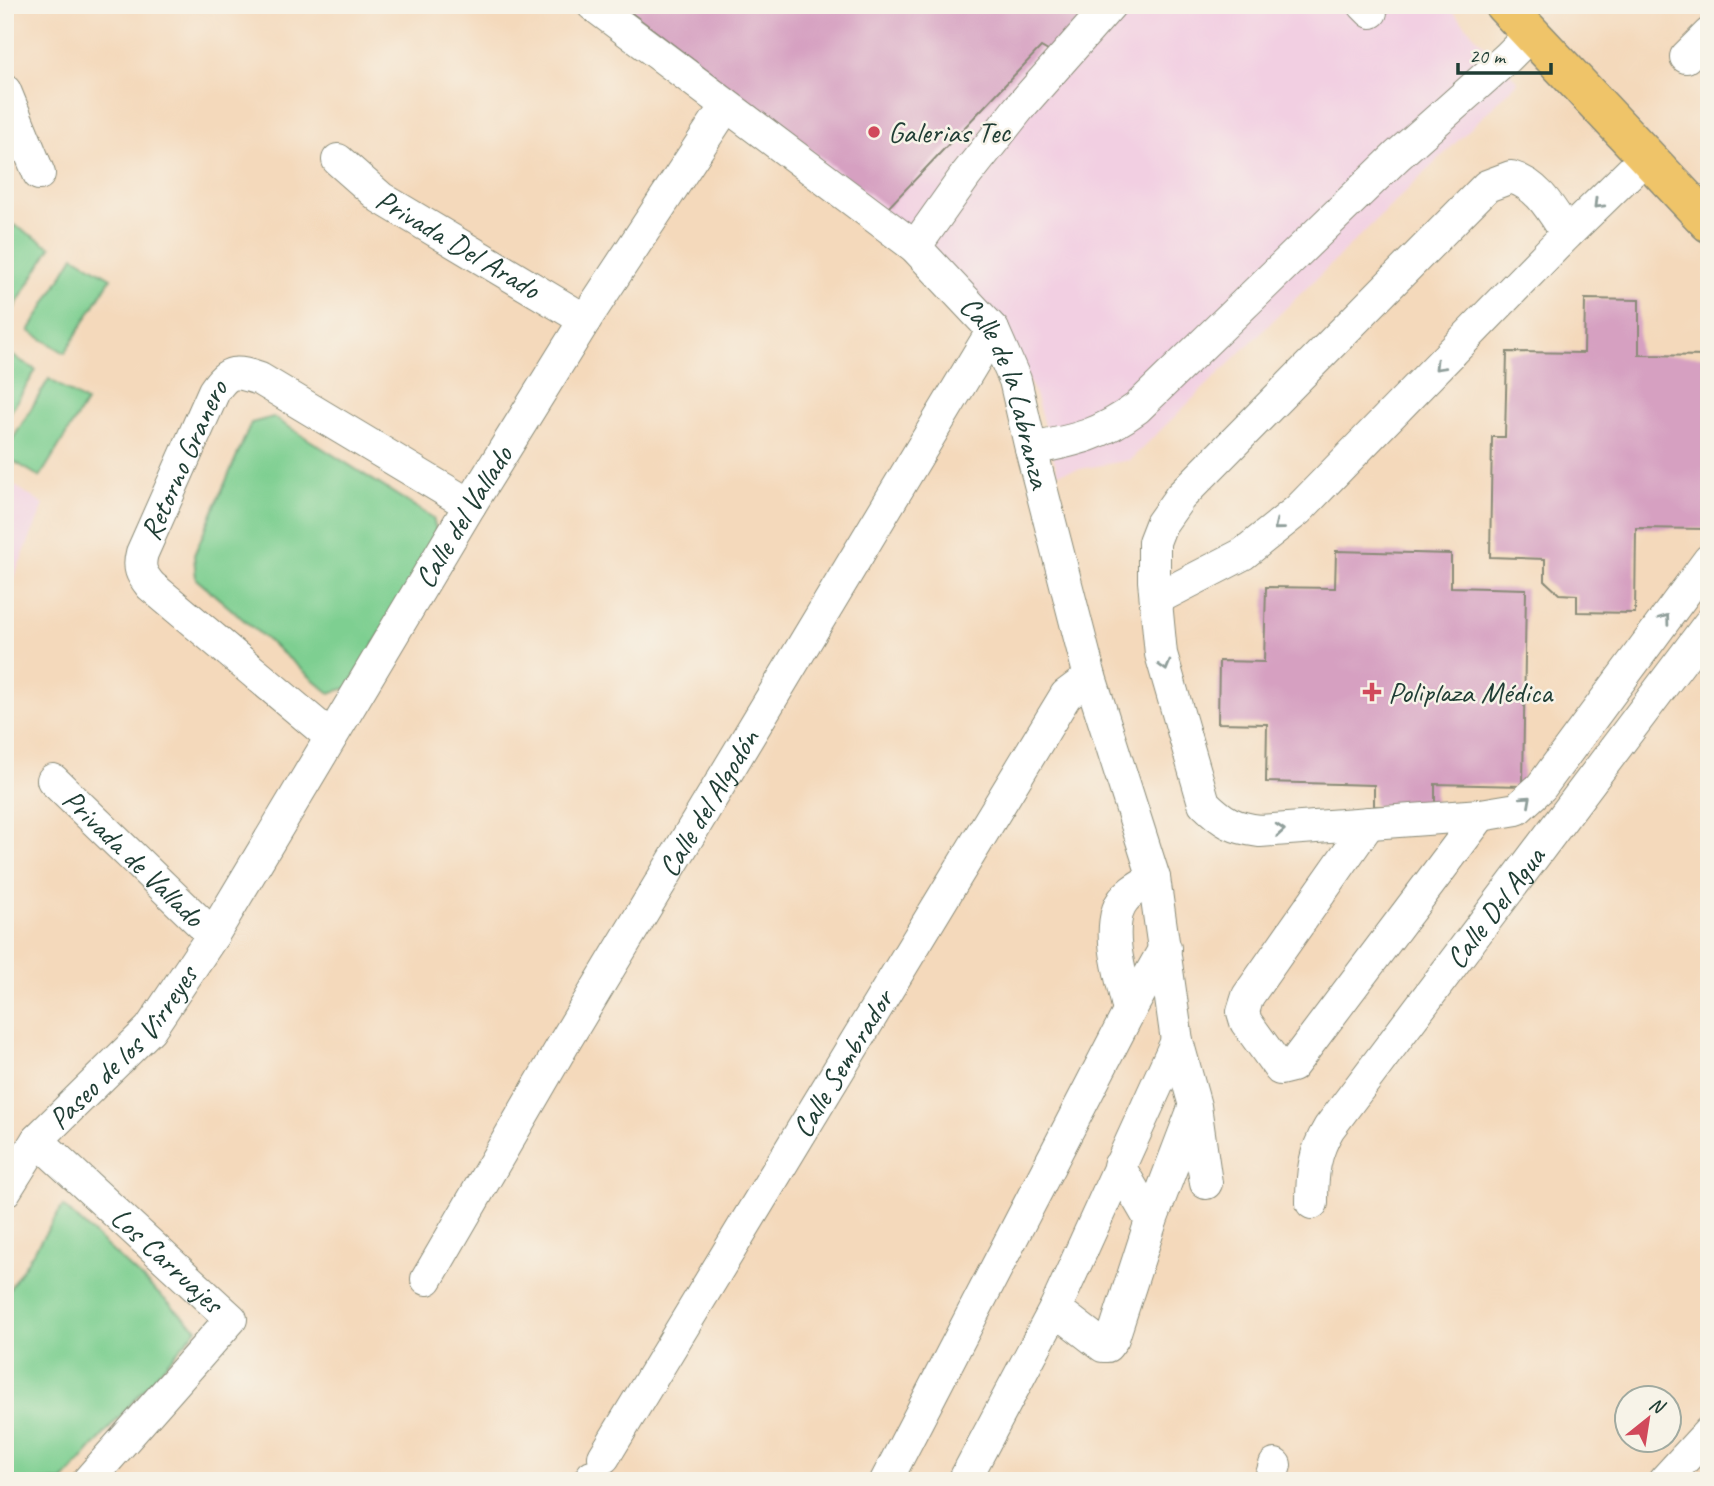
<svg xmlns="http://www.w3.org/2000/svg" width="1714" height="1486" font-family="Caveat,sans-serif">
<style>
.built{fill:#f2cfe2}
.green{fill:#7ecf91;stroke:#4e8662;stroke-width:2}
.building{fill:#d6a0c1}
.lines{fill:none;stroke-linecap:round;stroke-linejoin:round}
.minor-casing{stroke:#8a8b78;stroke-width:34}
.major-casing{stroke:#8a8b78;stroke-width:41}
.minor{stroke:#fff;stroke-width:32}
.major{stroke:#efc469;stroke-width:38}
.oneway{stroke:#8f9e9a}
.poi-dot{fill:#d1495b;stroke:#f7f3e8;stroke-width:2.5}
.labels{text-anchor:middle;stroke-width:5;stroke-linejoin:round;paint-order:stroke}
.poi-label{font-size:30px;fill:#1f3d34;stroke:#f7f3e8;text-anchor:start}
.street-label{font-size:30px;fill:#1f3d34;stroke:#f7f3e8}
</style>
<rect width="100%" height="100%" fill="#f7f3e8"/>
<filter id="ink" filterUnits="userSpaceOnUse"><feTurbulence type="fractalNoise" baseFrequency=".0143" numOctaves="2"/><feDisplacementMap in="SourceGraphic" scale="14" xChannelSelector="R" yChannelSelector="G"/><feConvolveMatrix kernelMatrix="1 2 1 2 8 2 1 2 1" color-interpolation-filters="sRGB"/></filter>
<filter id="wash" filterUnits="userSpaceOnUse"><feTurbulence type="fractalNoise" baseFrequency=".00686" numOctaves="4" result="noise"/><feDisplacementMap in="SourceGraphic" scale="28" xChannelSelector="R" yChannelSelector="G"/><feGaussianBlur stdDeviation="1.57" result="paint"/><feColorMatrix in="noise" values="0 0 0 0 0 0 0 0 0 0 0 0 0 0 0 0 0 1.4 0 .05"/><feComposite in="paint" operator="in"/></filter>
<g filter="url(#wash)">
<rect width="100%" height="100%" fill="#f4d9bb"/>
<path class="built" d="M616,5H1447L1518,82L1130,460L1058,473L1034,391L1007,338Z
M5,479L44,505L5,598Z"/>
<path class="green" d="M14,225L51,247L5,323V240Z
M74,256L111,278L65,353L29,331Z
M5,351L36,370L5,421Z
M49,379L86,402L40,477L5,456V452Z
M273,417L433,518L438,537L348,688L329,693L196,579L194,555L251,423Z
M63,1206L197,1329L63,1481H5V1296Z"/>
<g id="blocks">
<path class="building" d="M621,5H1091L1055,55L1041,47L888,208Z
M1585,299L1639,300V355L1709,356L1708,529L1636,528L1635,613L1577,612V595L1559,594L1545,581V559L1490,557L1492,437H1505L1507,352L1584,353Z
M1336,551L1451,554V587L1526,589L1523,786L1435,784V807L1374,806V785L1266,782L1267,724L1218,723L1219,661L1264,662L1266,587L1335,588Z"/>
</g>
</g>
<g filter="url(#ink)">
<use href="#blocks" fill-opacity="0" stroke="#8a8b78" stroke-width="2"/>
<g class="lines">
<defs>
<g id="minor">
<path id="s1" d="M593,5L915,247L993,330L1015,380L1031,449L1090,677L1154,878L1177,1041L1195,1106L1206,1183"/>
<path d="M1364,5L1371,12"/>
<path d="M1686,57L1709,34"/>
<path d="M5,91L39,174"/>
<path id="s2" d="M338,160L381,198L585,320"/>
<path d="M1567,234C1552,211 1539,185 1511,177L1487,186L1180,497L1161,524L1154,542V581L1161,654L1204,803C1223,822 1234,828 1260,831L1481,815L1517,809L1541,787L1709,560"/>
<path d="M915,247L966,175L1019,108L1110,5"/>
<path d="M1031,449C1076,440 1099,436 1137,408L1397,156L1507,58L1531,34"/>
<path d="M1156,599L1243,554L1298,510L1567,234L1647,156"/>
<path id="s3" d="M331,737L151,586C141,574 138,568 142,553L214,391C229,369 236,371 260,379L470,505"/>
<path id="s4" d="M53,780L213,935"/>
<path d="M1369,823L1248,996L1243,1012L1246,1022L1280,1069L1292,1066L1481,815"/>
<path d="M1129,1012C1123,980 1108,942 1118,910C1123,894 1141,885 1154,878"/>
<path id="s5" d="M37,1140L231,1319L88,1481"/>
<path d="M1119,1166L1151,1221L1113,1338L1107,1346H1103L1055,1309L1177,1041"/>
<path id="s6" d="M5,1191L37,1140L150,1029L213,935L470,505L585,320L726,106"/>
<path id="s7" d="M1312,1203C1312,1174 1314,1153 1329,1128L1709,624"/>
<path d="M1151,1221L1194,1108"/>
<path id="s8" d="M427,1279L567,1038L993,330"/>
<path id="s9" d="M604,1457L1066,695L1090,677"/>
<path d="M589,1481L592,1476"/>
<path d="M886,1481L1129,1012L1165,948"/>
<path d="M964,1481L1055,1309"/>
<path d="M1270,1481L1275,1465"/>
<path d="M1664,1481L1709,1432"/>
</g>
<path id="major" d="M1504,5L1709,223"/>
</defs>
<use href="#minor" class="minor-casing"/>
<use href="#major" class="major-casing"/>
<use href="#minor" class="minor"/>
<use href="#major" class="major"/>
</g>
<defs><path id="oneway-chevron" d="M-2-3.5L2.5 0L-2 3.5" fill="none" stroke-width="1.6" stroke-linecap="round" stroke-linejoin="round" transform="scale(1.75)"/></defs>
<g class="oneway">
<use href="#oneway-chevron" transform="translate(1598 204) rotate(135)"/>
<use href="#oneway-chevron" transform="translate(1439 366) rotate(134)"/>
<use href="#oneway-chevron" transform="translate(1278 526) rotate(141)"/>
<use href="#oneway-chevron" transform="translate(1665 619) rotate(-54)"/>
<use href="#oneway-chevron" transform="translate(1165 666) rotate(74)"/>
<use href="#oneway-chevron" transform="translate(1527 800) rotate(-42)"/>
<use href="#oneway-chevron" transform="translate(1280 830) rotate(-4)"/>
</g>
</g>
<g class="poi-dot">
<circle cx="874" cy="132" r="7"/>
<path d="M1368.5 681.5h7v7h7v7h-7v7h-7v-7h-7v-7h7z"/>
</g>
<g class="labels">
<g class="poi-label">
<text x="888" y="142">Galerias Tec</text>
<text x="1388" y="702">Poliplaza Médica</text>
</g>
<g class="street-label">
<text dy="10" stroke="none"><textPath href="#s2" startOffset="147">Privada Del Arado</textPath></text>
<text dy="10" stroke="none"><textPath href="#s1" startOffset="579">Calle de la Labranza</textPath></text>
<text dy="10" stroke="none"><textPath href="#s3" startOffset="373">Retorno Granero</textPath></text>
<text dy="10" stroke="none"><textPath href="#s6" startOffset="819">Calle del Vallado</textPath></text>
<text dy="10" stroke="none"><textPath href="#s8" startOffset="553">Calle del Algodón</textPath></text>
<text dy="10" stroke="none"><textPath href="#s4" startOffset="112">Privada de Vallado</textPath></text>
<text dy="10" stroke="none"><textPath href="#s7" startOffset="354">Calle Del Agua</textPath></text>
<text dy="10" stroke="none"><textPath href="#s6" startOffset="187">Paseo de los Virreyes</textPath></text>
<text dy="10" stroke="none"><textPath href="#s9" startOffset="460">Calle Sembrador</textPath></text>
<text dy="10" stroke="none"><textPath href="#s5" startOffset="177">Los Carruajes</textPath></text>
</g>
</g>
<rect width="1714" height="1486" fill="none" stroke="#f7f3e8" stroke-width="28"/>
<g transform="translate(1648 1419) rotate(30)"><circle r="33" fill="#f7f3e8" stroke="#a1aaa0" stroke-width="2"/>
<path d="M0-5L12 26L0 18L-12 26Z" fill="#d1495b"/>
<text y="-10" font-size="19" font-weight="bold" text-anchor="middle" fill="#1f3d34">N</text>
</g>
<path d="M1458 63v10h93v-10" fill="none" stroke="#1f3d34" stroke-width="3.5"/>
<text x="1469" y="63" font-size="21" fill="#1f3d34" stroke="#f7f3e8" stroke-width="5" paint-order="stroke">20 m</text>
</svg>
